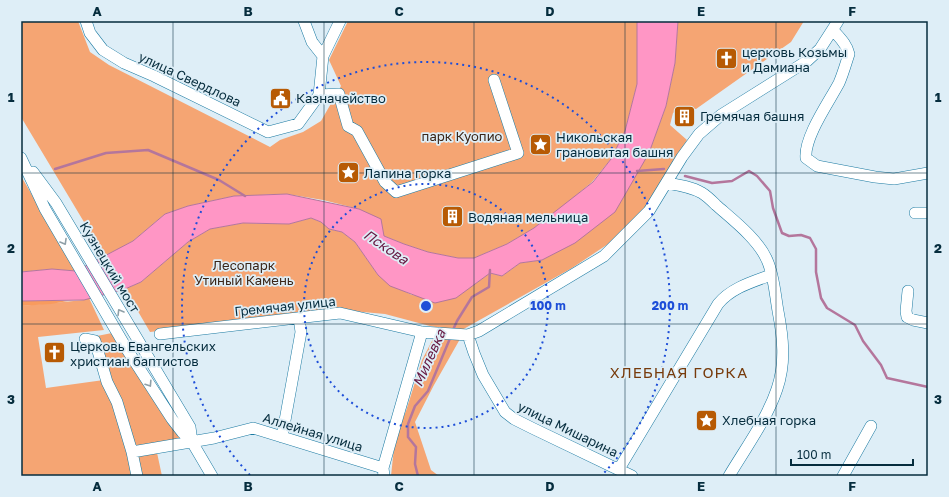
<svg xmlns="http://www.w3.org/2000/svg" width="949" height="497" font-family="'Golos Text',sans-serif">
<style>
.green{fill:#f5a573}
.forest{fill:#f89b5e}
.water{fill:#ff96c5;stroke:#b4769c}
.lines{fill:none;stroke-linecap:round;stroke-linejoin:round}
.stream{stroke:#b4769c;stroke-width:2.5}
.minor-casing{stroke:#1b7aa2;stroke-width:12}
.minor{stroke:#fff;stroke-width:11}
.oneway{stroke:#8fa0a8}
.grid{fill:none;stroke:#062d3e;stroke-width:1;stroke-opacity:0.55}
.ring{fill:none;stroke:#1d4ed8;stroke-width:2;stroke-dasharray:2 4}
.labels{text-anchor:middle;stroke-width:3.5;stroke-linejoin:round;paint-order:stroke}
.poi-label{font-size:13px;fill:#062d3e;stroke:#deeef7;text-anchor:start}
.street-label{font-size:13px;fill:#062d3e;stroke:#deeef7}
.park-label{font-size:13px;fill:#3b2618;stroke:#deeef7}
.water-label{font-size:14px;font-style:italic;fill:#661741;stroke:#deeef7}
.quarter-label{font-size:15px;letter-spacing:1px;fill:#773b0c;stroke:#deeef7}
.centre{fill:#1d4ed8;stroke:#deeef7;stroke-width:2}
.ring-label{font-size:12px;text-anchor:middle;font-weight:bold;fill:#1d4ed8;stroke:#deeef7;stroke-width:3.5;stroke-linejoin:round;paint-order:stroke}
.neatline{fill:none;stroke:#062d3e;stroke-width:1.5}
.grid-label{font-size:13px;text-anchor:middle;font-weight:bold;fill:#062d3e}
</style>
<rect width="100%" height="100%" fill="#deeef7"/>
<path class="green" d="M21,21H78L90,52L109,65L270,147L280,140L303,132L321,121L341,86L329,60L348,21H637V84L625,131L611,159L592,182L566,204L534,228L507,244L474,258H458L428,252L404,244L384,236L359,209L323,200L287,194L234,196L188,206L165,214L133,241L105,257L21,117Z
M678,21H804L791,42L696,109L682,107L673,113L670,125L687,140L648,204L611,242L572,268L460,331L430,326L385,314L341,310L150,332L125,289L141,282L188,242L210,229L243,223L289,224L311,218L321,222L329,229L342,232L355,242L378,275L402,290L412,295L455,298L490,273L502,276L520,263L542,260L649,153L666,106L675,63Z
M21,176L76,271L52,269L21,272Z
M89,298L104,330L38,337L46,388L111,379L97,336L112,333L182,442L156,448L162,476H21V306L84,300Z
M434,337L460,339L434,385L415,422L431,470L439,476H391L395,438L406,411L422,360Z"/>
<path class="forest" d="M21,301H68L51,304L21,306Z"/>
<path class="water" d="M637,21H678L675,63L666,106L649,153L615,212L575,243L542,260L520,263L502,276L490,273L456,298L435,303L390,286L378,275L355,242L342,232L329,229L321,222L311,218L289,224L243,223L210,229L188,242L141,282L125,289L84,300L21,301V272L52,269L76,271L133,241L165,214L188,206L234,196L287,194L359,209L381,219L384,236L404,244L428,252L458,258H474L507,244L534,228L593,182L611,159L625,131L637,84Z"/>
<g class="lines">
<path class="stream" d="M55,169L106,153L148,150L219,180L245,196
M637,171L664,169
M685,176L712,183L732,181L749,171L757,176L770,191L773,208L782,233L789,236L801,235L810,238L816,249V272L821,298L827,308L855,325L863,341L881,365L887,378L928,387
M452,332L457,321L472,297L489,287L490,270
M418,476L415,464L416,447L408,437V424L415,406L428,391L451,336"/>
<defs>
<path id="minor" d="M86,21L90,33L103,50L124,63L154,76L268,132L298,124L319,95L323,56L340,21
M304,21L312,42L323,56
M833,30C839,37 847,44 849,54C846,63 843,74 839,83C829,102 804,137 806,158L817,166L875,177L894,179L928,173
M319,95L339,94L348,126L357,131L385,182L396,192L518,153L494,80
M21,158L45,209L128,351L172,419L182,432L192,442L212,476
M33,172L56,203L190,427L192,442
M667,183C679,185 692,187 702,193C707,196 712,201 716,205C733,220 758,239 767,260C774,275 775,294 778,311C783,337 786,363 777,389C767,419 745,449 729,476
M915,213H928
M908,291L906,311L907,317L913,320L928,323
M160,334L340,313L422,332L468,335L479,331L604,256L649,211L682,157L699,134L721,115L807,61L820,49L838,21
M468,335L474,353L483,375L505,412L514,419L532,428L632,476
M85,339L95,341L107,382L117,402L132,452L137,476
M282,437L301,332L299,318
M132,452L214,438L253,428L383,468L384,476
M383,468L422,332
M619,469L718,304C731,288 752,282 771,275
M843,476L871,426"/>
</defs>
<use href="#minor" class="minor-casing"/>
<use href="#minor" class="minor"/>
</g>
<defs><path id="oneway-chevron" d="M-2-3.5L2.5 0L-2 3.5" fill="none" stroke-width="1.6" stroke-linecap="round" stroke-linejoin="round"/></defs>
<g class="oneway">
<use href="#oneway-chevron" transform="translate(64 242) rotate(60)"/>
<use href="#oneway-chevron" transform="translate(120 312) rotate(-121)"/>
<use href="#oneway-chevron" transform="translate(149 384) rotate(57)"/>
</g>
<path class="grid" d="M173,21V476M324,21V476M474,21V476M625,21V476M776,21V476M21,173H928M21,324H928"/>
<g class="ring">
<circle cx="426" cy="306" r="122"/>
<path d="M250 475A244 244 0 1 1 602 475"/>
</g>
<defs>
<symbol id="church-square" viewBox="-11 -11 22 22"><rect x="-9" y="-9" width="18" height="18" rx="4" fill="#b75a04" stroke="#deeef7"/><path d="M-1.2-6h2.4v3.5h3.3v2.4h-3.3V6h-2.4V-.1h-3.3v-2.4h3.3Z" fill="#fff"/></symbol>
<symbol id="civic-square" viewBox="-11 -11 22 22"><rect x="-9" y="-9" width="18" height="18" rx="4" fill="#b75a04" stroke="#deeef7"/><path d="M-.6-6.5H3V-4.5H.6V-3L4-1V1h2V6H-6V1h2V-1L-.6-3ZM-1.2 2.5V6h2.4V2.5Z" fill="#fff"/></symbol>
<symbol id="building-square" viewBox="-11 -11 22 22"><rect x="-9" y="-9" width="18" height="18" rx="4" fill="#b75a04" stroke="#deeef7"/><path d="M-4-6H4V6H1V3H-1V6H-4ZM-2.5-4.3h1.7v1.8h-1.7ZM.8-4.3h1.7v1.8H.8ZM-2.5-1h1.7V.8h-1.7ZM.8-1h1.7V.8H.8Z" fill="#fff"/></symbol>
<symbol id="sight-square" viewBox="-11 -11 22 22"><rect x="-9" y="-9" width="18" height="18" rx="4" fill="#b75a04" stroke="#deeef7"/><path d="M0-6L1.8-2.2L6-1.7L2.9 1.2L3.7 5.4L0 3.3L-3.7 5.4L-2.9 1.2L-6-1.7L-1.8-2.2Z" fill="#fff"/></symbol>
</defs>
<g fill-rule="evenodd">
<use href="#church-square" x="714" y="46" width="25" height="25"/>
<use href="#civic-square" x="268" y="86" width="25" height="25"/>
<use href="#building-square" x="672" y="104" width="25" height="25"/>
<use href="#sight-square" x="528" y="132" width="25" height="25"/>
<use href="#sight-square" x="336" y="160" width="25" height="25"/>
<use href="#building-square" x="440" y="204" width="25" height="25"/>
<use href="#church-square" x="42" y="340" width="25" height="25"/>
<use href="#sight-square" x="694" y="408" width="25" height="25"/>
</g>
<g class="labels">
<g class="poi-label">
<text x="742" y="57">церковь Козьмы<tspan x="742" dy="15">и Дамиана</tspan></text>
<text x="296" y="103">Казначейство</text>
<text x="700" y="121">Гремячая башня</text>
<text x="556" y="142">Никольская<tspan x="556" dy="15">грановитая башня</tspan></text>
<text x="364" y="178">Лапина горка</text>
<text x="468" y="222">Водяная мельница</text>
<text x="70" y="351">Церковь Евангельских<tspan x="70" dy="15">христиан баптистов</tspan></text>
<text x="722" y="425">Хлебная горка</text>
</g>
<g class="street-label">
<text transform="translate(190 79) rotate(25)" y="5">улица Свердлова</text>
<text transform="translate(110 267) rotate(59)" y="5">Кузнецкий мост</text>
<text transform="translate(285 306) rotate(-6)" y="5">Гремячая улица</text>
<text transform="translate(568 429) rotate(26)" y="5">улица Мишарина</text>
<text transform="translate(313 432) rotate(17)" y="5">Аллейная улица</text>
</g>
<g class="park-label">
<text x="462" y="141">парк Куопио</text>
<text x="244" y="270">Лесопарк<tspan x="244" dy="15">Утиный Камень</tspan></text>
</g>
<g class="water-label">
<text transform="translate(386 247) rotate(34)" y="5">Пскова</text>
<text transform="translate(429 358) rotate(-66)" y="5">Милевка</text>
</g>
<g class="quarter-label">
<text x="679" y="378">ХЛЕБНАЯ ГОРКА</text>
</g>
</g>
<circle cx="426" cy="306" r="6" class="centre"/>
<g class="ring-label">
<text x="548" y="310">100 m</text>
<text x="670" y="310">200 m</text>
</g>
<rect width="949" height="497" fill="none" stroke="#deeef7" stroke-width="44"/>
<path d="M791 459v6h122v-6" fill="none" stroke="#062d3e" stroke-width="2"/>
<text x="797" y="459" font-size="12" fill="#062d3e" stroke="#deeef7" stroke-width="3" paint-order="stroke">100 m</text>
<rect x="22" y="22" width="905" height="453" class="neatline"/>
<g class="grid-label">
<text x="97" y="16">A</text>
<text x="248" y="16">B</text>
<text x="399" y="16">C</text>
<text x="550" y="16">D</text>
<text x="701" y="16">E</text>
<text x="852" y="16">F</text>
<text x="11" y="102">1</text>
<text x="938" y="102">1</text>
<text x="11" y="253">2</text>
<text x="938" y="253">2</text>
<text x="11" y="404">3</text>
<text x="938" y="404">3</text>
<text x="97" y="491">A</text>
<text x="248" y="491">B</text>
<text x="399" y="491">C</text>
<text x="550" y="491">D</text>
<text x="701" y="491">E</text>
<text x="852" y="491">F</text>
</g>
</svg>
